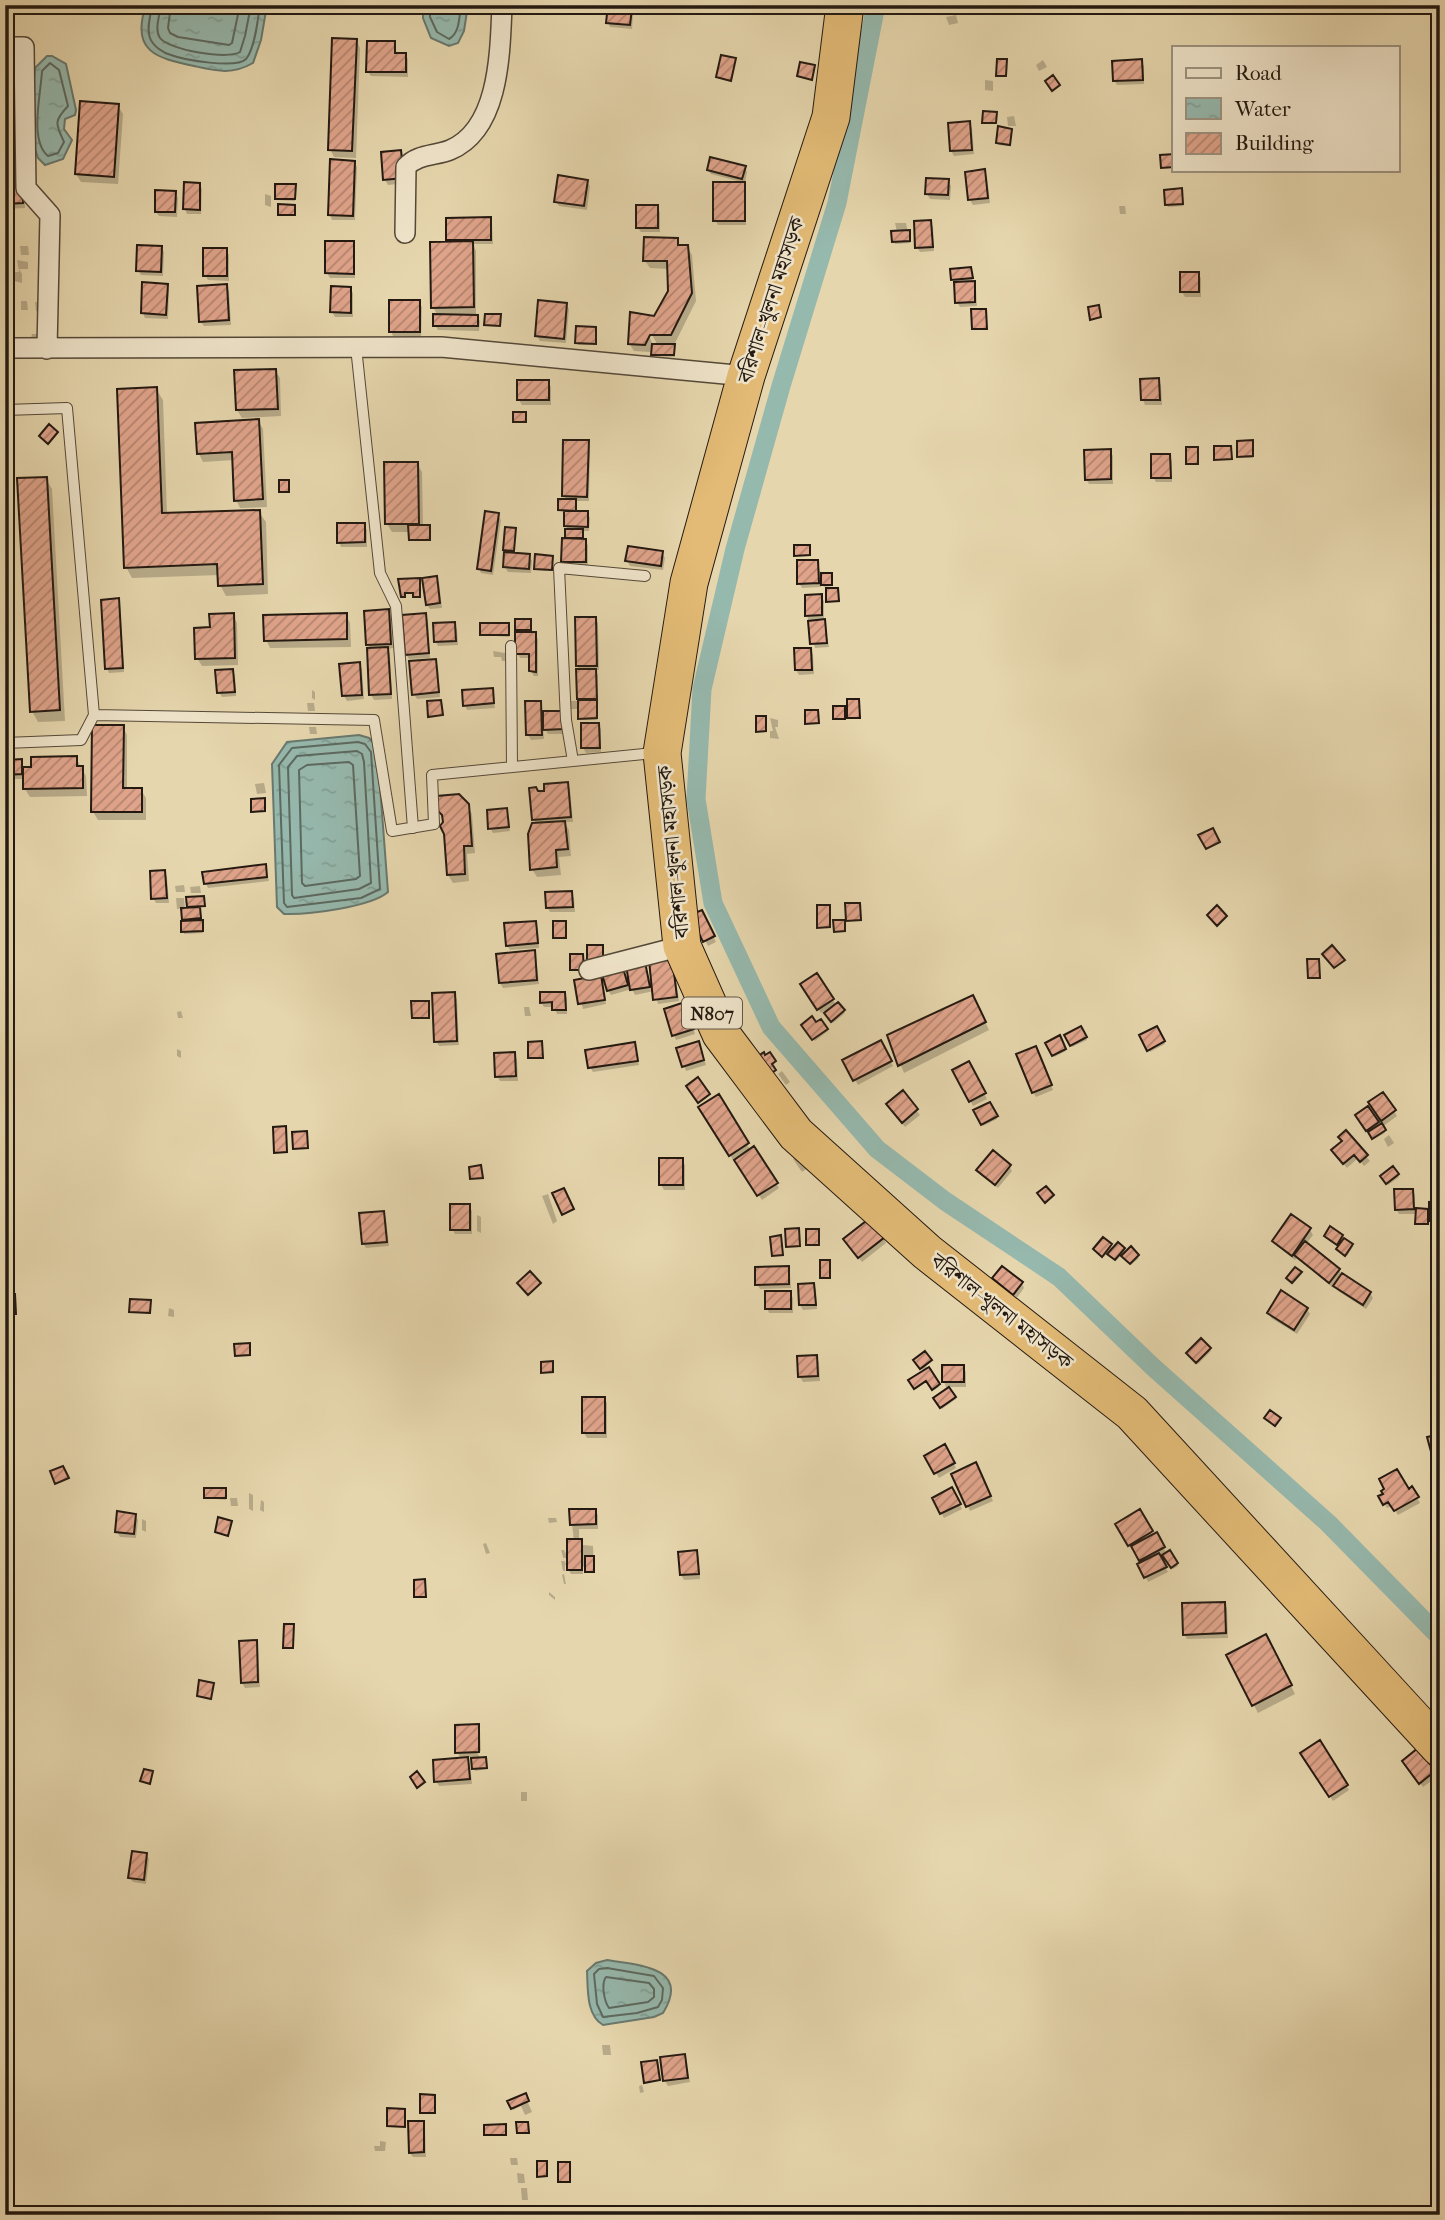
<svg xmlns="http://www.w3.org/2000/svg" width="1445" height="2220" font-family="'IM FELL French Canon','Noto Serif Bengali',serif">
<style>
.water{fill:url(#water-ripples);stroke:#68796f;stroke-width:2}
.shadow{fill:#0003;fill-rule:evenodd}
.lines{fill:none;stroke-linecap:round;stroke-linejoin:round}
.shore{stroke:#5c6960;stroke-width:2}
.canal{stroke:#96b9ae;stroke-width:19}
.building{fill:url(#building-hatch);stroke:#231911;stroke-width:2}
.lane-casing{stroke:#544838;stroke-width:12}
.street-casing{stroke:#544838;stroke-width:22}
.highway-casing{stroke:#231911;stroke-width:39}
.lane{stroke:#efe4ca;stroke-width:10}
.street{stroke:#efe4ca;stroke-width:19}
.highway{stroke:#e3bb76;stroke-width:37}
.labels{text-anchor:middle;stroke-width:5;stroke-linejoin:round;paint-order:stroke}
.shield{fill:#efe4ca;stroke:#605648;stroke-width:2}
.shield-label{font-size:19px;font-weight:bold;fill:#231911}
.street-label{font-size:21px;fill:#231911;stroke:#efe4ca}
</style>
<defs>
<pattern id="water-ripples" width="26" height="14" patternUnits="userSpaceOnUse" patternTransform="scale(1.75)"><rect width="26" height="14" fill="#96b9ae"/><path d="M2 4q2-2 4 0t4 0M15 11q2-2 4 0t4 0" fill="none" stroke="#819e95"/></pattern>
<pattern id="building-hatch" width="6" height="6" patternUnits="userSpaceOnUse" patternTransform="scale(1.75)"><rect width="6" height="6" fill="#e0a48b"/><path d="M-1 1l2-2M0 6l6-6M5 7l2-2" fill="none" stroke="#b58570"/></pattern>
</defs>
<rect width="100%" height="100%" fill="#e6d6ad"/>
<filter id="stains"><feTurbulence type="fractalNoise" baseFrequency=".00286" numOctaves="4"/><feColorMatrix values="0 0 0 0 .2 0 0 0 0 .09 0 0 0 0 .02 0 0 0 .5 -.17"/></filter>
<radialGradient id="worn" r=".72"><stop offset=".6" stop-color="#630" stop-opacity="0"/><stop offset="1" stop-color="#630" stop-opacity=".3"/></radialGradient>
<path class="water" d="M146,5H267L261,40L253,63C232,75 217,71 194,66C157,58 130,52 146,5Z
M423,5H468L464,31L458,43L449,46L431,38L423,18Z
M47,56H52L66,64L76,110L75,115L65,119L64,129L72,140L63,159L45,165L38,158L35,149L32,101L35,68Z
M359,735L369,738L377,747L388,892C371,907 307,915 284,914L277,907L272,764L287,742Z
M607,1960C636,1965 692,1966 663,2013L654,2017L603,2025C586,2015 588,1989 587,1971L596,1963Z"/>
<path class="shadow" d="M944,5H956L957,10L946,12Z
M631,9L633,14L632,29L610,27L608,22Z
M956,15L958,23L949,25L946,17Z
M356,40L360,48L356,158L334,157L330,149Z
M394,43L397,54H405L408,59V77L371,76L368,72Z
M1043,60L1047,67L1039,71L1036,65Z
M1141,61L1144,66V84L1117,85L1114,80Z
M985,80L993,81V91L985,90Z
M118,106L123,114L118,184L81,182L76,174Z
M1014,116L1016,126H1008L1007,117Z
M969,123L972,128L974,154L954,156L951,151Z
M1011,130L1010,146L998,145L997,143Z
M400,152L403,157L406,183L388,185L385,180L382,154Z
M354,162L357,167L355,220H332L330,215Z
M745,168L747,172L745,183L711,174L708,170Z
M984,171L987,176L990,203L973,205L970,200Z
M5,174L24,178L25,208L5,209Z
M948,181L951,186L950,200L930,199L927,194Z
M587,182L590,186L587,210L559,206L556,202Z
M199,184L202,189L201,214H187L185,209Z
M744,184L746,189V225H718L715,220Z
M296,188L295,201L277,200L276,198Z
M1182,192L1183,206L1168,207L1167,205Z
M175,193L178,198L177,217L159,216L156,212Z
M265,194L271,196V207L265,205Z
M1119,206H1125L1126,214H1120Z
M657,207L660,212V232H641L638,228Z
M490,219L492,224L493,244H473L476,251V315L480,321L479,331L438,330L435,325L438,316L433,307L450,243L448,240Z
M930,222L933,227L934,251L920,252L917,247Z
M895,223H906L910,243L895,244L893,232H897Z
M677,240L681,247H687L692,255L696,301L675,343H672L675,348V357L654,356V345L650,352L634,351L629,343L655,318L670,292L669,269L650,268L645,261ZM648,327L658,346H654L645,329Z
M353,242L355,247V278H330L327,273Z
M20,246H28L29,255H21Z
M161,247L164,252L163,276L141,275L138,270Z
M226,250L229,255V281L208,280L205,275Z
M17,260L28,262V269H19L22,274V283L14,281V272H19Z
M971,271L973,283L976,288L977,306L960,307L957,302L956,281L953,280Z
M1198,274L1201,278V297H1185L1182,292Z
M167,285L169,290L168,319L145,318L143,313Z
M226,286L229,291L231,325L204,326L201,322Z
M350,288L353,293V317H335L332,312Z
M21,301H27L28,310H21Z
M35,302H41L42,312L36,311Z
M419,302L422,307L421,337L393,336L391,331Z
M566,305L569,309L566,343L540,341L537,336Z
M595,329L596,345H578L577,343Z
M32,334H44L45,340L31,339Z
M275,370L280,378L281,416L242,418L237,410Z
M1158,380L1161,385L1162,405H1145L1143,400Z
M548,382L551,387V405H522L519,400Z
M156,389L163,400L167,515L259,512L266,522L268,594L226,596L220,585V575L132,578L126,567Z
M258,421L263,429L267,507L240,508L236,500L234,460L203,462L199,454L197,424Z
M588,442L590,447L589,501H576V513H587L590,518L589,531H581V547L585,541L588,545V566H566L563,561L569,540L567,537L568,531L566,526V512L559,510L567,501L564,496Z
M1252,442L1253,458H1240L1239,456Z
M1110,451L1113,456V484H1089L1086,479Z
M1169,456L1172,461V482H1156L1153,477Z
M417,464L422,472L423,527L430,528V541H411L410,532H392L387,524Z
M46,479L52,489L65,721L38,722L32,711Z
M498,515L501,520L493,575L481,573L479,568Z
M364,525L367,530V547H341L339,542Z
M515,530L514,555L529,556L532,561L531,573L508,572L505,567V550Z
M662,553L665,558L663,570L630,566L627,561Z
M552,558V571L536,570L535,568Z
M817,561L821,575H831L832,586L824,587L821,581V587L802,588L799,583Z
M436,578L439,583L442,608L430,609L427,605Z
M821,596L824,601V621L829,647L815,648L807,615Z
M118,600L120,605L124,672L109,673L107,668Z
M388,611L391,615L393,648L387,649L390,654L392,699L374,700L371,695V650L368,645Z
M233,615L237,623L238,665L202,666L197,658L212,629Z
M346,615L350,623L351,647L270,648L266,640Z
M425,615L428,620L430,658L409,659L406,654Z
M595,619L598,623L599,670H595L598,675L597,720H581L580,709H570L569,701H580L579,698L580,671L577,666Z
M531,623V634H535L538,639V676H534L531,671V658H520L517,653L519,634L516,630Z
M454,624L457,629L458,645L438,646L435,641Z
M508,625L509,637L482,635Z
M810,649L813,654L814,674L799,675L796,670Z
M493,651L505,653L506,661H502L501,657H494Z
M435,661L438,666L440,697L417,699L414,694Z
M359,664L362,669L364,699L347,701L344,696Z
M232,671L235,675L236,696L222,697L219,692Z
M312,690L315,692V700L312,698Z
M492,690L495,708L467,710L465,705Z
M307,703H314L315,711H308Z
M540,703L543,713H563L566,734H548L543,726L544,739L531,740L528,735Z
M770,718L778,720V727H775L779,739L770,738V731H773Z
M598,724L601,729V752L586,753L583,748Z
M123,727L127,735V790H141L146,798V820H98L93,812Z
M309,727H316L317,734H310Z
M76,758L86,776L87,796L30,797L25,789V779H5V762L21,761L24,769H33Z
M264,783L266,793L257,794L255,784Z
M568,784L570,789L573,822H564L569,830L571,856L559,857L561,875L537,877L532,869L537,824L534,820L546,792Z
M467,805L472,814L475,853L467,854L469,881L453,883L448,875Z
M506,810L510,831L493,833L490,828Z
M265,866L269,881L208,888L206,884Z
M164,872L167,877L169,903H156L153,898Z
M184,885L185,892H176L175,886Z
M200,886L201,893H191L190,887Z
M571,893L574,898L575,912H550L547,907Z
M176,898H184L185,909H189L188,899L203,898L205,907H200L203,933L184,934L183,908L177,909Z
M701,912L716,942L708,946L692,916Z
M535,923L538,928L539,948L510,950L507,945Z
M534,952L536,957L539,984L503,988L500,983Z
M644,964L651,991H654L674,964L679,1001L658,1004L654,991L635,995L632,989L611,995L608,990L622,970L629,989H632Z
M817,975L836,1005L838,1004L845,1013L833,1023L824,1011L821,1013L803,985Z
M600,977L606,1004L583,1009L576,981Z
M564,993L567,998V1014H557L554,1007H544L541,1002Z
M454,994L457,999L459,1045L439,1046L436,1041Z
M685,1004L695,1034L676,1040L674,1035Z
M977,1005L989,1030L904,1073L889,1036Z
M524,1007H529L531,1016H525Z
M181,1011L183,1018H178L177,1012Z
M821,1021L828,1031L815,1041L803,1025H816Z
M1081,1028L1087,1040L1072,1047L1066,1036Z
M1156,1028L1165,1044L1150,1052L1142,1036Z
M1059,1037L1066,1051L1054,1057L1047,1044Z
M881,1042L893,1066L858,1085L845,1061Z
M634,1044L639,1065L593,1072L590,1067Z
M701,1048L706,1065L686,1071L678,1049Z
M177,1049L181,1051V1058L177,1056Z
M1038,1053L1053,1090L1036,1097L1033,1092Z
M514,1054L517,1059L518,1081H500L497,1076Z
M968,1063L987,1099L973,1106L955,1071Z
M782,1071L790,1082L786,1085L778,1074Z
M903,1093L920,1115L905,1127L891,1110Z
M1383,1094L1397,1116L1382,1127L1385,1133L1374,1139L1357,1115L1367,1108L1379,1126L1384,1124L1370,1103Z
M718,1097L751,1151L754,1149L779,1188L762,1200L735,1158L733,1160L701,1107Z
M989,1104L997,1119L983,1126L975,1111Z
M1346,1132L1370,1161L1364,1166L1358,1158L1347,1168L1336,1155Z
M1389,1135L1394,1143L1388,1147L1384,1139Z
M799,1155L808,1168L802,1172L793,1159Z
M682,1160L685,1165V1190H664L661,1185Z
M1009,1166L1012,1171L998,1188L978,1170Z
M1393,1169L1399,1177L1388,1185L1382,1177Z
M1412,1191L1415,1195V1210H1427L1431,1217L1430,1220L1428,1215V1225H1418L1417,1214H1399L1396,1209Z
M548,1194L557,1221L553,1224L542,1196Z
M469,1206L472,1211V1234H455L452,1229Z
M383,1213L386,1218L389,1246L366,1248L363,1243Z
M477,1215L481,1217V1233L477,1231Z
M1291,1216L1310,1230L1313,1235L1306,1244L1339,1270L1342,1275L1370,1293L1373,1298L1366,1309L1338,1291L1334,1284L1332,1287L1297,1257L1295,1260L1277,1246L1274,1241Z
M1326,1236H1342L1353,1247L1347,1256L1340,1251V1247Z
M884,1238L886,1243L862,1262L849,1245Z
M1110,1245L1113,1250L1124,1249L1126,1253L1139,1258L1131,1265L1122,1254L1116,1261L1108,1251L1104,1257L1096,1251Z
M788,1268L790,1273L791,1288L760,1289L757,1284Z
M994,1279L1022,1283L1024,1288L1016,1299Z
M813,1284L816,1289L817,1309L803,1310L800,1305Z
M790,1293L793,1298V1313H769L767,1308Z
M151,1303L150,1314L131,1312Z
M169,1308L174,1310V1317L168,1316Z
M1307,1309L1310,1314L1297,1334L1271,1318L1269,1313Z
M1201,1340L1211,1351L1198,1364L1189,1355Z
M925,1353L931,1362L926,1366L939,1387L934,1390L928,1381L916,1389L911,1380L924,1372L916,1360Z
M816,1357L819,1362L820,1381L803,1382L800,1377Z
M963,1367L966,1372V1387H946L944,1382Z
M949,1389L956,1399L942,1409L935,1399Z
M604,1398L607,1403V1438H587L584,1433Z
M944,1447L956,1468L939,1478L927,1456Z
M978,1469L993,1501L970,1511L953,1474Z
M952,1489L962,1509L944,1518L934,1499Z
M1412,1489L1420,1503L1398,1515L1392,1506L1387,1508L1381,1497Z
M225,1490L226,1500L206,1498Z
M249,1493L253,1495V1511L249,1509Z
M230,1498H237L238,1506H231Z
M261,1500L264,1502V1512L260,1510Z
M595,1510L598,1515V1529H579V1541L583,1545L593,1546L594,1573H588L583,1566V1574H571L565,1564V1571H563L561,1561H564L561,1550H564L568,1557L574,1541L572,1524ZM563,1558H568V1568Z
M1139,1512L1153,1536L1156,1534L1167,1554L1169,1552L1178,1566L1173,1569L1164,1554L1159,1556L1168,1572L1148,1582L1134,1548L1132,1550L1117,1525Z
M135,1515L138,1520L136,1538L120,1537L117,1532Z
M548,1518H556L557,1522L549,1523Z
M142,1519L146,1521V1532L142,1530Z
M486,1543L490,1553L486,1554L483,1544Z
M696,1552L699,1557L700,1579L684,1580L681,1575Z
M564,1574L566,1584H564L562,1575Z
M549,1592L555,1597V1600L549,1595Z
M1224,1603L1227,1608L1228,1638L1187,1639L1184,1634Z
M256,1641L258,1646L260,1687L245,1688L242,1683Z
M1270,1644L1295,1694L1258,1713L1228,1656Z
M478,1726L480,1731L481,1752L476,1744L473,1746L481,1759L486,1760L487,1769L475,1771L473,1757H466L470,1764L472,1784L439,1786L436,1781L461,1759L457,1752Z
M1319,1743L1349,1790L1333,1801L1303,1753Z
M1418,1751L1437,1777L1423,1787L1407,1766Z
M521,1792H527V1801H521Z
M146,1854L149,1859L146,1884L133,1882L130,1878Z
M602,2045H610L611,2055H603Z
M684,2056L690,2082L668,2086L665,2081Z
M642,2085L644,2092L640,2093L639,2086Z
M525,2096L532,2112L525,2115L521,2106L513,2110L510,2102Z
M423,2123L425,2127L426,2157H413L410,2153Z
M380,2141L386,2142L385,2151H375L374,2146H380Z
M510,2158H517L518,2165H511Z
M517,2173L524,2174L525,2183H518Z
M521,2188H527L528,2200H522Z"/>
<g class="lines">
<path class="shore" d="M152,5C151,15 146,28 150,38C153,46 163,53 171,55C184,60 236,69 246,59C255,49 258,18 260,5
M161,5C160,15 154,29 160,38C169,50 228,60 240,52L245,36L251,5
M171,5L168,28L170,33L178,37L229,45L232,43L240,5
M430,5V17L437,32L449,39C460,33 459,17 461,5
M50,63L59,70L68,106C53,122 56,124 64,142L58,153L48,156C29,141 41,93 42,71Z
M358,742L365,744L371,752L380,889L361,898L287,907L284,903L279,765L292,748Z
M357,751L362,754L364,762L371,883L359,889L294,898L292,895L288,767L297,756Z
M349,762L353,765L360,876L356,879L305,886L302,883L299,770L307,765Z
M607,1968L654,1976L663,1988L662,2000L658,2007L637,2013L603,2017L597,2004L594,1974L599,1969Z
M606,1977L649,1983L654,1989V1997L648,2002L609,2008C604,2001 601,1984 606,1977Z"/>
<path class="canal" d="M876,5L837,203L781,386L735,549L702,689L696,799L713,903L771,1027L877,1149L945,1201L1059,1277L1153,1367L1328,1523L1440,1637"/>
</g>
<path class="building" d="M608,5L632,8L630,25L606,23Z
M332,38L357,39L352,151L328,150Z
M367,41H395V53H406V72H366Z
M721,55L736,58L731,81L716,77Z
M997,59H1007L1006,76H996Z
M1142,59L1143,80L1113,81L1112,61Z
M800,62L815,65L812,80L797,76Z
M1053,75L1060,85L1052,91L1045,81Z
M80,101L119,104L114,177L75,174Z
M983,111L997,112L996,123H982Z
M970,121L972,150L950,151L948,123Z
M998,126L1012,129L1010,145L996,143Z
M401,150L404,178L383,180L381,152Z
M1174,154V167L1161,168L1160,155Z
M710,157L746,166L742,179L707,170Z
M330,159L355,161L353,216L328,215Z
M985,169L988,198L968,200L965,172Z
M22,172L23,203L5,204V173Z
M558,175L588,180L584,206L554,202Z
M926,178L949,179L948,195L925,194Z
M184,182L200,183V210L183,209Z
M713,182H745V221H713Z
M275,184H296L295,199H275Z
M1182,188L1183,204L1165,205L1164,190Z
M155,190L176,191L175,212H155Z
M278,204L295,205V215H278Z
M636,205H658V228H636Z
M491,217V240H446V218Z
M931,220L933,247L915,248L914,221Z
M910,230V241L892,242L891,231Z
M644,237L678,238V245H688L692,293L671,335H650L645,345L628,344L630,312L654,316L668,291L667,261H643Z
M325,241H354V274L325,273Z
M473,241L474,307L431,308L430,242Z
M137,245L162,246L161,272L136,271Z
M203,248H227V276H203Z
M971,267L973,278L951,280L950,269Z
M1180,272H1199V292H1180Z
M975,281V302L955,303L954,282Z
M142,282L168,284L166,315L141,313Z
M227,284L229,320L199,322L197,286Z
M331,286L351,287V313L330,312Z
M389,300H420V332H389Z
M538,300L567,303L564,339L535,336Z
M1099,305L1101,317L1090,320L1088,307Z
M971,309H986L987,329H972Z
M433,314L478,315V326H433Z
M485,314H501L500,326L484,325Z
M576,326L596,327V344L575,343Z
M652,344H675L674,355H651Z
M276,369L278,409L236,410L234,370Z
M1159,378L1160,400H1141L1140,379Z
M517,380H549V400H517Z
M157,387L162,513L260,510L263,584L218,586L217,564L124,568L117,389Z
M513,412H526V422H513Z
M259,419L263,499L234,501L232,452L197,454L195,423Z
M49,424L58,432L48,444L39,436Z
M563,440H589L587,497L562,496Z
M1253,440V456L1237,457V441Z
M1214,446H1231L1232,459L1214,460Z
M1186,447H1198V464H1186Z
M1111,449V479L1085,480L1084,450Z
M1151,454H1170L1171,478H1151Z
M384,462H418L419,524H385Z
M47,477L60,710L30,712L17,478Z
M279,480H289V492H279Z
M558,499H576V511L558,510Z
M485,511L499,513L491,571L477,569Z
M564,511H588V527L564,526Z
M337,523H365V542L337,543Z
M408,525H430V540H409Z
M505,527L516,528L514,551L503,550Z
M565,529H583V538H565Z
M562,538L586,539V562H561Z
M794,545H810V555L794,556Z
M628,546L663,551L661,566L625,561Z
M504,552L530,554L529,569L503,567Z
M535,554L553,556L552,570L534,569Z
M797,560H818L819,583L797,584Z
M821,573H832V585H821Z
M437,576L440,603L426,605L422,578Z
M420,578V597H413V593H405V597H401L398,579Z
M826,588H838L839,601L826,602Z
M822,594V615L805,616V595Z
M119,598L123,668L105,669L101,600Z
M389,609L391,644L366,645L364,611Z
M234,613L235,658L195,659L194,628L210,627L209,614Z
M347,613V639L264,641L263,615Z
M426,613L429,653L405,655L402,615Z
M575,617H596L597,666H576Z
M515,619H531V630H515Z
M825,619L827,643L810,644L808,621Z
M455,622L456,641L434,642L433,623Z
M480,623H509V635H480Z
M515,632H536V672L529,671V654H515Z
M388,647L391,694L369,695L367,648Z
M794,648H811L812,670H795Z
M436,659L439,692L412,695L409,661Z
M360,662L362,695L342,696L339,664Z
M233,669L235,692L217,693L215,670Z
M576,669H596L597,699H577Z
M493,688L494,703L463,706L462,690Z
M847,699H859L860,718H847Z
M441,700L443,715L428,717L427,701Z
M578,700H597V718L578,719Z
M525,701H541L542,735H526Z
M833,706H845V719H833Z
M805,710H818L819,723L805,724Z
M543,711H564V729L543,730Z
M756,716H766V731L756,732Z
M581,723H599L600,748H581Z
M92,725H124L123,788H142V812H91Z
M77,756V766H83V788L23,789V767H31V757Z
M22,759V774L5,775V760Z
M568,782L571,817L532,820L529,788L536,787L538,791H544V784Z
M459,794L469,804L472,846H464L465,874L447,875L444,834L440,826L443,822L442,815L438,811L437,796Z
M265,798V811L251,812V799Z
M507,808L509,827L488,829L487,810Z
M565,821L568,849L556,850L557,867L530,870L528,834L532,823Z
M1213,828L1220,842L1206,849L1198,835Z
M266,864L267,877L204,884L202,872Z
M165,870L167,898L151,899L150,871Z
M572,891L573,907L546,908L545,892Z
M204,896L205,906L187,907L186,897Z
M845,903H860L861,920L846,921Z
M817,905H830V927L817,928Z
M1217,905L1227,916L1217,926L1207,915Z
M200,907L201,918L182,920L181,908Z
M702,910L715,936L703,942L690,915Z
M203,920V931L181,932V921Z
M833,920H845V931L834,932Z
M536,921L538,943L506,946L504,923Z
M553,921H566V938H553Z
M587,945H603V961H587Z
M1332,945L1345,960L1334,968L1322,954Z
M535,950L537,980L499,983L496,954Z
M570,954H583L584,970H570Z
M672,957L677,997L653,1000L649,960Z
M1307,959H1319L1320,978H1308Z
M645,962L650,987L630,990L626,965Z
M623,968L628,985L607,991L602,974Z
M817,973L834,999L817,1010L800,984Z
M601,975L605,1000L578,1004L574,980Z
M455,992L457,1041L434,1042L432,993Z
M540,992H565L566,1010H552V1002L540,1003Z
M973,995L986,1022L898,1066L887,1035Z
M411,1001H429V1018H412Z
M685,1002L694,1029L672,1036L664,1009Z
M838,1002L845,1010L831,1022L824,1013Z
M812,1016L816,1022L821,1019L828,1029L812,1040L801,1025Z
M1081,1026L1087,1037L1070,1046L1064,1035Z
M1157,1026L1165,1041L1147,1051L1139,1035Z
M1060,1035L1066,1049L1052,1056L1045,1043Z
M881,1040L892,1061L853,1081L842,1060Z
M542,1041L543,1058H528V1042Z
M699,1041L704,1060L682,1067L676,1048Z
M635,1042L638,1061L588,1068L585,1050Z
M1036,1046L1052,1085L1032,1093L1016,1054Z
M515,1052L516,1076L495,1077L494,1053Z
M764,1052L765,1055L770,1052L776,1061L772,1064L776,1070L766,1077L754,1059Z
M969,1061L986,1093L969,1102L952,1070Z
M698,1077L710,1094L698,1103L686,1086Z
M903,1090L918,1109L902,1123L886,1104Z
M1383,1092L1396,1110L1381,1121L1368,1102Z
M719,1094L749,1143L729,1156L698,1107Z
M990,1102L998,1116L981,1125L973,1110Z
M1368,1106L1379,1122L1366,1131L1355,1115Z
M1382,1123L1386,1130L1372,1139L1368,1132Z
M286,1126L287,1152L274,1153L273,1127Z
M1346,1130L1368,1155L1360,1162L1354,1155L1343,1164L1331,1150L1342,1141L1338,1137Z
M307,1131L308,1148L293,1149L292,1132Z
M754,1146L778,1183L757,1196L734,1160Z
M993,1150L1011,1165L995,1185L976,1170Z
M659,1158H683V1185H659Z
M481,1165L483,1178L470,1179L469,1167Z
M1393,1166L1399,1174L1386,1184L1380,1176Z
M1046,1186L1054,1195L1045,1203L1037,1193Z
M564,1188L574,1209L562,1215L552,1193Z
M1394,1189H1413L1414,1209L1395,1210Z
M1440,1201V1221H1429V1202Z
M450,1204H470V1230H450Z
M1416,1208L1428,1209V1224H1415Z
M384,1211L387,1242L362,1244L359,1213Z
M1291,1214L1311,1228L1292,1256L1272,1241Z
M870,1218L885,1237L858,1258L843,1239Z
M1330,1226L1343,1235L1337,1245L1324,1236Z
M799,1228L800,1246L786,1247L785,1229Z
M806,1229H819V1245H806Z
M781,1235L783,1255L772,1256L770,1237Z
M1103,1237L1112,1244L1102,1257L1093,1249Z
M1344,1238L1353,1244L1345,1256L1336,1249Z
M1305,1241L1340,1269L1329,1283L1294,1255Z
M1118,1242L1125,1248L1115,1260L1107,1254Z
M1131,1246L1139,1255L1130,1264L1121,1256Z
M820,1260H830V1278H820Z
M789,1266V1284L755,1285V1267Z
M1002,1266L1023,1282L1013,1295L992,1278Z
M1295,1267L1302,1272L1292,1283L1286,1278Z
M530,1271L541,1283L528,1295L517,1283Z
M1342,1273L1371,1292L1363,1305L1333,1286Z
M814,1283L816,1305H799L798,1284Z
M1281,1290L1308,1308L1294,1330L1267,1313Z
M765,1291H791V1309H765Z
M15,1294L16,1314H5V1295Z
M130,1299L151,1300L150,1313L129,1312Z
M1201,1338L1211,1348L1196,1363L1186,1353Z
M250,1343V1355L235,1356L234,1344Z
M925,1351L932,1360L920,1369L913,1360Z
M817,1355L818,1376L798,1377L797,1356Z
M553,1361V1372L541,1373V1362Z
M942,1365H964V1382H942Z
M929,1367L940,1384L932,1390L926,1381L914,1389L908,1380Z
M949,1387L956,1397L940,1408L933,1398Z
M582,1397H605V1433H582Z
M1270,1410L1281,1418L1275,1426L1264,1418Z
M1440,1434V1457L1433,1459L1427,1437Z
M945,1444L955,1463L934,1474L924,1456Z
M976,1462L991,1496L966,1507L951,1474Z
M63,1466L69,1478L55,1484L50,1471Z
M1397,1469L1409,1489L1412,1486L1419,1497L1394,1511L1388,1502L1383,1505L1378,1496L1383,1494L1381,1491L1384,1489L1379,1479Z
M952,1487L961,1504L940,1514L932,1498Z
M204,1488H226V1498H204Z
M569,1509H596V1524L570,1525Z
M1140,1509L1153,1531L1128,1546L1115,1524Z
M117,1511L136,1514L134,1534L115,1532Z
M218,1517L232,1521L228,1536L215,1532Z
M1157,1532L1165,1547L1139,1561L1131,1546Z
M567,1539H582V1570H567Z
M697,1550L699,1574L680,1575L678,1552Z
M1170,1550L1178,1563L1171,1568L1162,1555Z
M1159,1553L1167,1567L1144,1578L1137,1564Z
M585,1556H594V1572H585Z
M425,1579L426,1597H414V1580Z
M1225,1602L1226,1633L1183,1635L1182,1603Z
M284,1624H294L293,1648H283Z
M1266,1634L1292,1685L1252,1706L1226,1655Z
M257,1640L258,1682L241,1683L239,1641Z
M199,1680L214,1683L211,1699L197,1696Z
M479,1724V1752L455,1753V1725Z
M1320,1740L1348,1785L1329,1797L1300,1753Z
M1418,1748L1435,1771L1419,1784L1402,1761Z
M468,1757L470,1779L434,1782L433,1760Z
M486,1757L487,1768L472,1769L471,1758Z
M144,1769L153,1771L150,1784L140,1781Z
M417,1771L425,1782L417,1788L410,1777Z
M132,1851L147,1853L144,1880L128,1878Z
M685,2054L688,2078L663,2081L660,2057Z
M657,2060L660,2080L644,2083L641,2062Z
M526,2093L529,2101L511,2109L507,2101Z
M420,2094L435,2095V2113H420Z
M387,2108L405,2109V2127L387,2126Z
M408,2121H424V2152L409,2153Z
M516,2122H528L529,2133H517Z
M506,2124V2135H484V2125Z
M537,2161H547V2176L537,2177Z
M558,2162H570V2182H558Z"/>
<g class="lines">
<defs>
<path id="lane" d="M356,347L380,573L396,606L413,828
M5,410L67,408L94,715L81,740L5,743
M511,646L512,767
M94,715L374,720L392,831L434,824L432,775L654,753
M573,761L566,720L559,568L645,576"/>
<path id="street" d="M5,47H24L26,188L50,215L47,349
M405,233L406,167C417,154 435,156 450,150C500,129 500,52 502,5
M5,348L441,347L746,376
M589,970L682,946"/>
<path id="highway" d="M845,5L831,117L746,376L689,583L662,753L682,946L721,1034L796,1134L927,1252L1132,1413L1440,1748"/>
</defs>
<use href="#lane" class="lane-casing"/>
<use href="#street" class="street-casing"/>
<use href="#highway" class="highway-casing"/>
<use href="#lane" class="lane"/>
<use href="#street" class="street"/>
<use href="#highway" class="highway"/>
</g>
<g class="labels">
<rect class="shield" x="682" y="997.5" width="60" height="31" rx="5"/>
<g class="shield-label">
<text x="712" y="1020">N807</text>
</g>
<g class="street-label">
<text transform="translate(771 300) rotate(-72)" y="7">বরিশাল-খুলনা মহাসড়ক</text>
<text transform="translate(673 852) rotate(-96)" y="7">বরিশাল-খুলনা মহাসড়ক</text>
<text transform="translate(1002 1311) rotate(38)" y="7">বরিশাল-খুলনা মহাসড়ক</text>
</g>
</g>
<rect width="1445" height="2220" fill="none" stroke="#e6d6ad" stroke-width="28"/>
<rect x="7" y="7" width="1431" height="2206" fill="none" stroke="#231911" stroke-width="3.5"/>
<rect x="14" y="14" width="1417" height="2192" fill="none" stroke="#231911" stroke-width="2"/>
<rect x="1172" y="46" width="228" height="126" fill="#efe4ca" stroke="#9d9380" stroke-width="2"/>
<rect x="1186" y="68" width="35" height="10" fill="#efe4ca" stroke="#9d9380" stroke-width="2"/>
<text x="1235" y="80" font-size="21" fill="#231911">Road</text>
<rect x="1186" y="98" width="35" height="21" fill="url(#water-ripples)" stroke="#9d9380" stroke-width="2"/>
<text x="1235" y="116" font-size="21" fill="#231911">Water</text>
<rect x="1186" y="133" width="35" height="21" fill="url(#building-hatch)" stroke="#9d9380" stroke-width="2"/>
<text x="1235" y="150" font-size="21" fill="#231911">Building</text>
<rect width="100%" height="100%" filter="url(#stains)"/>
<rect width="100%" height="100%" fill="url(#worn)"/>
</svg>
